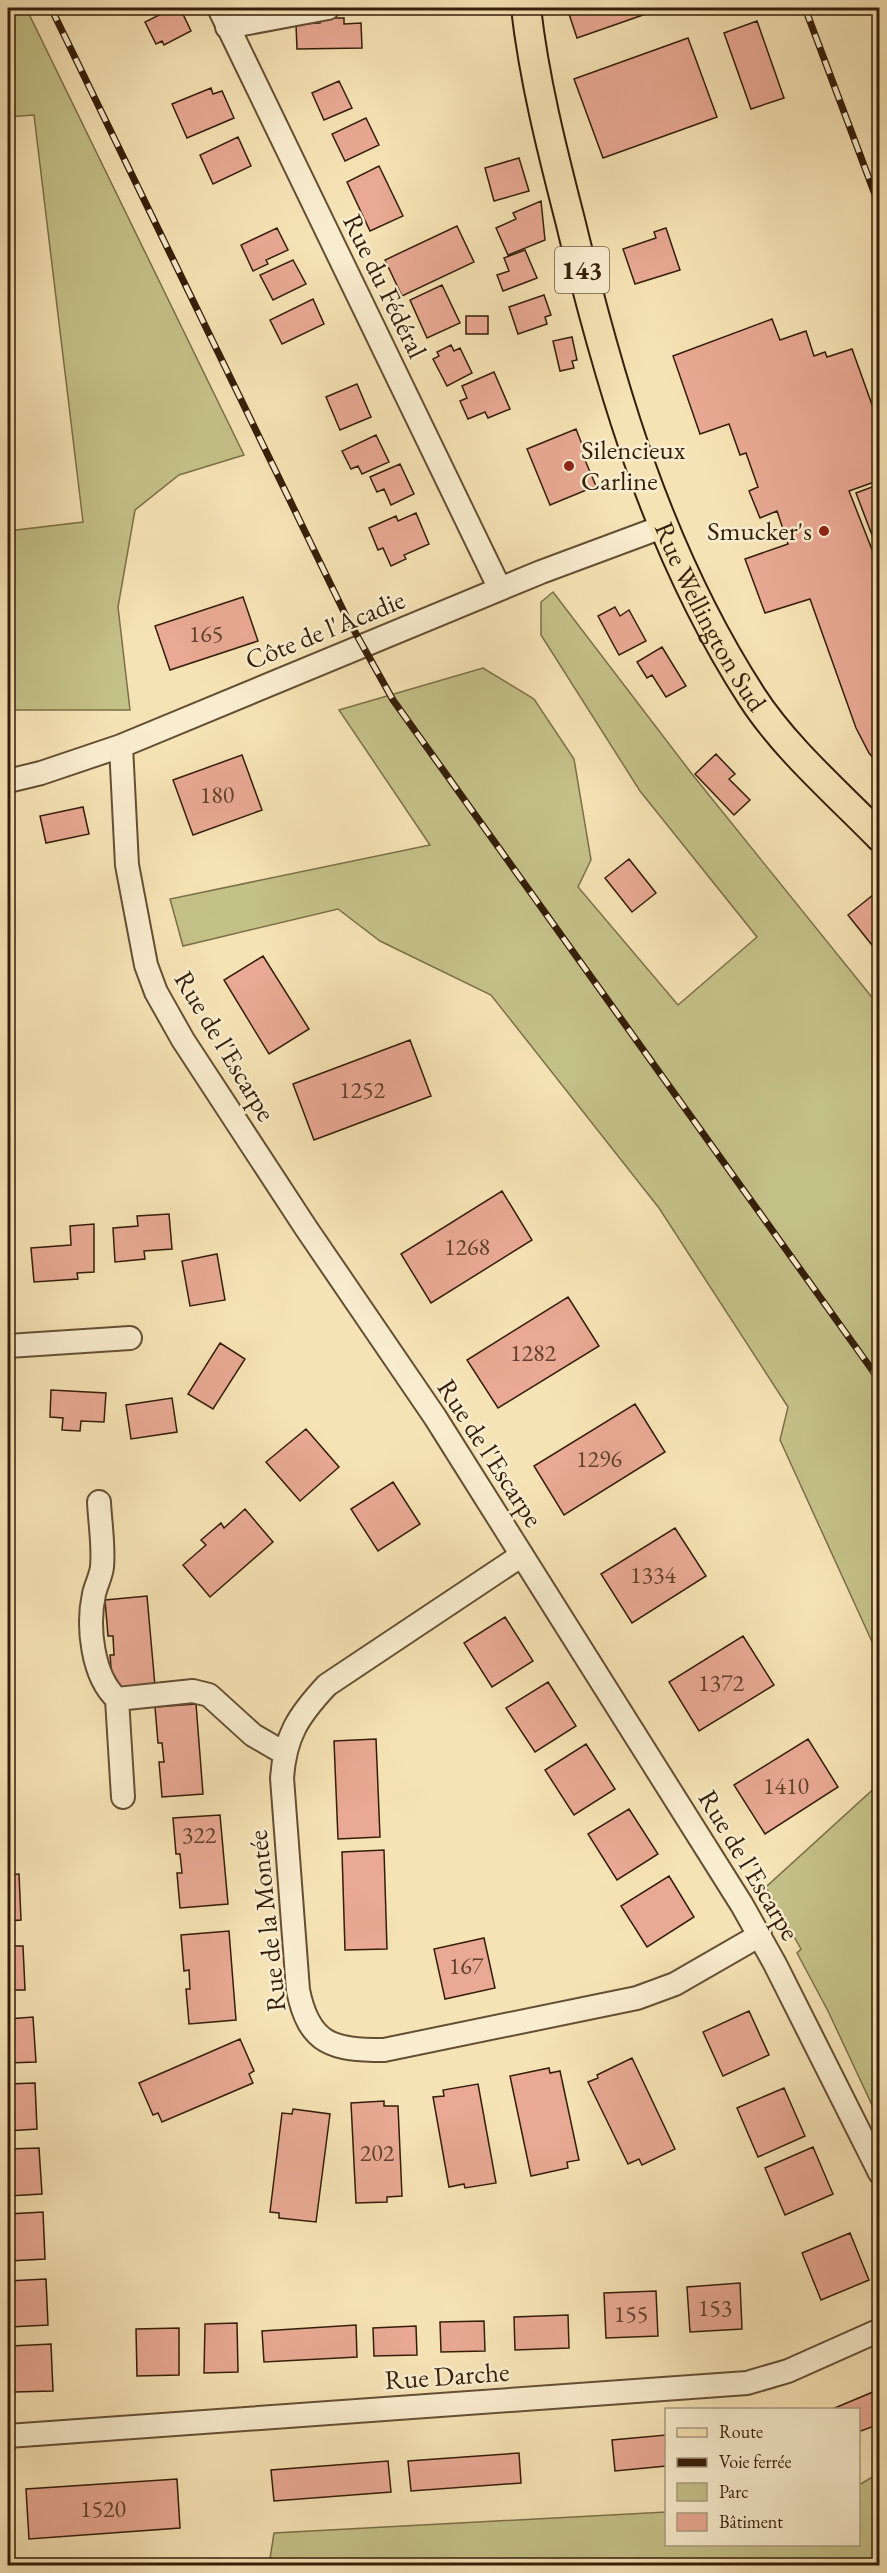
<svg xmlns="http://www.w3.org/2000/svg" width="887" height="2573" font-family="'EB Garamond',serif">
<style>
.green{fill:#c4c188;stroke:#7c7048;stroke-width:1.5}
.building{fill:#e9a994;stroke:#351e09;stroke-width:1.5}
.lines{fill:none;stroke-linecap:round;stroke-linejoin:round}
.minor-casing{stroke:#654f34;stroke-width:26}
.major-casing{stroke:#351e09;stroke-width:32}
.minor{stroke:#f9edcf;stroke-width:22}
.major{stroke:#f6e3b5;stroke-width:28}
.rail-casing{stroke:#351e09;stroke-width:7}
.rail{stroke:#f9edcf;stroke-width:4.5;stroke-dasharray:14;stroke-linecap:butt}
.poi-dot{fill:#8f2418;stroke:#f9edcf;stroke-width:2}
.labels{text-anchor:middle;stroke-width:5;stroke-linejoin:round;paint-order:stroke}
.number-label{font-size:24px;fill:#62412c}
.shield{fill:#f9edcf;stroke:#705c44;stroke-width:1.5}
.shield-label{font-size:26px;font-weight:bold;fill:#351e09}
.street-label{font-size:27px;fill:#351e09;stroke:#f9edcf}
.poi-label{font-size:27px;fill:#351e09;stroke:#f9edcf;text-anchor:start}
</style>
<rect width="100%" height="100%" fill="#f6e3b5"/>
<filter id="stains"><feTurbulence type="fractalNoise" baseFrequency=".00333" numOctaves="4"/><feColorMatrix values="0 0 0 0 .2 0 0 0 0 .09 0 0 0 0 .02 0 0 0 .5 -.17"/></filter>
<radialGradient id="worn" r=".72"><stop offset=".6" stop-color="#630" stop-opacity="0"/><stop offset="1" stop-color="#630" stop-opacity=".3"/></radialGradient>
<path class="green" d="M8,8H26L244,455L179,475L135,510L118,607L130,710H8V531L83,522L34,115L8,117Z
M553,592L692,774L879,1006V1657L780,1440L788,1407L659,1208L491,995L380,941L338,909L183,946L170,899L430,845L339,710L483,668L534,699L574,759L591,860L578,887L678,1005L757,937L640,791L541,635V602Z
M879,1784V2120L828,2011L797,1953L801,1949L766,1887Z
M879,2473V2565H269L274,2533L666,2512V2544H858L859,2485Z"/>
<path class="building" d="M173,8H180L191,31L164,45L162,41L156,44L145,22Z
M567,8H663L577,38Z
M320,18H344V24L361,23L362,48L297,49L296,24L320,23Z
M757,21L784,98L751,109L724,33Z
M688,38L717,117L603,158L574,79Z
M339,81L352,108L324,120L312,93Z
M211,88L213,94L222,91L234,118L187,138L172,104Z
M366,118L379,145L345,161L332,134Z
M238,137L251,166L213,184L200,155Z
M519,158L529,191L494,201L485,168Z
M379,166L403,216L370,231L347,182Z
M541,201L545,240L508,255L496,228L516,219L513,213Z
M457,226L474,262L402,296L385,260Z
M277,228L288,250L266,260L268,264L253,271L241,245Z
M666,228L680,270L635,284L623,249L656,238L654,232Z
M525,250L537,278L503,291L497,275L509,271L504,258Z
M293,260L306,284L273,300L260,275Z
M442,285L460,323L427,338L410,300Z
M544,295L551,315L545,317L547,324L518,334L509,307Z
M313,299L324,324L282,344L270,320Z
M466,316H488V334H466Z
M772,319L780,340L806,331L814,356L825,352L827,357L852,349L880,427V480L849,491L880,570V766L869,753L856,728L810,599L765,613L745,559L788,544L777,511L760,518L749,491L758,487L746,453L740,455L729,424L700,434L673,356Z
M572,337L577,360L572,361L574,368L560,371L553,341Z
M451,345L454,351L460,348L472,373L447,386L433,359L439,356L437,352Z
M494,372L510,409L488,418L485,412L468,419L460,401L467,398L462,386Z
M357,384L371,417L340,430L326,397Z
M576,429L585,452L582,453L596,486L550,505L527,449Z
M376,435L389,462L362,474L358,466L351,469L342,451Z
M400,464L414,494L391,505L384,489L377,492L370,477Z
M880,484V556L856,493Z
M416,513L429,544L404,555L406,559L391,566L383,548L378,550L369,528L396,516L398,521Z
M243,597L258,641L170,670L155,626Z
M615,607L620,616L629,610L646,641L619,655L598,616Z
M662,647L686,686L666,697L652,675L647,678L637,662Z
M716,754L735,774L729,779L750,800L734,815L695,774Z
M242,755L262,810L193,835L173,780Z
M83,807L89,834L46,843L40,816Z
M629,859L656,893L632,912L605,878Z
M878,891L880,893V955L848,915Z
M263,956L309,1029L269,1054L224,980Z
M410,1040L431,1096L314,1140L293,1084Z
M502,1191L532,1240L431,1303L401,1254Z
M169,1214L172,1249L144,1251L145,1259L115,1262L113,1228L138,1226L137,1216Z
M94,1224V1272L77,1273L78,1279L34,1282L31,1248L71,1245L70,1226Z
M217,1254L225,1300L190,1306L182,1261Z
M568,1297L599,1346L498,1408L467,1360Z
M220,1343L245,1359L213,1409L188,1394Z
M51,1390L106,1393L104,1422L81,1421L80,1431L62,1430L63,1418L50,1417Z
M172,1398L177,1432L131,1439L126,1405Z
M635,1404L665,1452L564,1515L534,1466Z
M306,1429L339,1467L300,1501L266,1462Z
M393,1482L420,1524L378,1551L351,1509Z
M245,1509L273,1542L210,1597L183,1565L206,1545L201,1540L221,1523L224,1528Z
M675,1528L706,1576L632,1623L601,1574Z
M147,1596L155,1686L113,1690L110,1655H114L113,1636H108L105,1600Z
M505,1617L533,1661L492,1687L464,1643Z
M743,1636L774,1685L699,1731L669,1682Z
M548,1682L576,1726L535,1752L506,1708Z
M196,1704L203,1794L162,1797L159,1762H164L162,1743H158L155,1707Z
M8,1736H10L12,1783H8Z
M376,1739L380,1837L338,1839L334,1741Z
M808,1739L838,1787L765,1834L734,1785Z
M586,1744L615,1789L574,1815L545,1770Z
M12,1804L14,1852H8V1805Z
M629,1809L658,1854L617,1880L588,1834Z
M220,1815L228,1904L180,1908L177,1873H182L180,1854H176L173,1818Z
M384,1850L387,1949L345,1950L342,1852Z
M19,1874L21,1920L8,1921V1875Z
M669,1876L694,1917L647,1947L621,1906Z
M229,1931L236,2020L189,2024L186,1989H190L189,1970L184,1971L181,1935Z
M484,1938L495,1988L445,1999L434,1949Z
M8,1946H23L25,1990H8Z
M749,2011L769,2055L723,2076L703,2032Z
M33,2017L36,2062L8,2063V2019Z
M240,2039L254,2071L249,2074L253,2083L162,2122L158,2113L153,2115L139,2083Z
M632,2058L675,2149L642,2165L639,2159L628,2164L588,2082L598,2078L597,2075Z
M549,2068L550,2073L560,2071L579,2160L567,2162L568,2168L531,2176L510,2076Z
M35,2083L37,2129L8,2131V2084Z
M478,2084L496,2183L465,2188L464,2184L449,2187L433,2097L444,2096L443,2090Z
M784,2088L805,2136L758,2157L737,2108Z
M384,2101V2106H398L402,2196L387,2197V2202L356,2203L351,2103Z
M293,2109L330,2114L316,2222L279,2218V2213L270,2212L282,2113L292,2114Z
M813,2147L833,2194L785,2215L765,2168Z
M39,2148L42,2194L8,2196V2149Z
M43,2212L45,2259L10,2261L8,2214Z
M850,2233L869,2280L821,2300L802,2253Z
M46,2279L48,2325L10,2327L8,2281Z
M740,2283L742,2329L690,2332L687,2287Z
M656,2291L658,2336L606,2338L604,2293Z
M568,2315L569,2348L515,2350L514,2317Z
M484,2321L485,2351L441,2352L440,2322Z
M237,2323L238,2372L204,2373L205,2324Z
M356,2325L357,2357L264,2362L262,2331Z
M416,2326L417,2355L374,2356L373,2328Z
M179,2328V2375L137,2376L136,2329Z
M51,2344L53,2391L14,2392L11,2346Z
M880,2389V2424L858,2432V2410H830Z
M666,2435V2466L615,2471L612,2440Z
M519,2453L521,2483L411,2491L408,2461Z
M388,2461L391,2492L274,2501L271,2470Z
M177,2479L180,2528L29,2539L26,2489Z"/>
<g class="lines">
<defs>
<path id="minor" d="M219,8L500,589
M227,27L328,8
M121,746L127,865L146,965L156,992L183,1040L306,1228L435,1417L742,1905L775,1964L880,2173
M8,781L41,773L121,746L541,572L662,527
M8,1346L130,1338
M99,1502C100,1523 104,1546 102,1567C101,1576 96,1585 94,1594C87,1626 92,1676 117,1699
M522,1555L327,1685C298,1716 285,1736 282,1778L298,1990C309,2045 333,2050 384,2050L637,1998L675,1984L760,1935
M123,1797L117,1699L193,1691L209,1695L253,1735L284,1753
M8,2436L747,2383L788,2371L880,2330"/>
<g id="major">
<path id="s1" d="M526,8C534,79 552,150 570,220C610,386 658,552 752,697C785,748 837,793 880,837"/>
</g>
</defs>
<use href="#minor" class="minor-casing"/>
<use href="#major" class="major-casing"/>
<use href="#minor" class="minor"/>
<use href="#major" class="major"/>
<defs>
<path id="rail" d="M51,8L345,614L393,700L880,1381
M805,8L880,208"/>
</defs>
<use href="#rail" class="rail-casing"/>
<use href="#rail" class="rail"/>
</g>
<g class="poi-dot">
<circle cx="569" cy="466" r="6"/>
<circle cx="824" cy="531" r="6"/>
</g>
<g class="labels">
<g class="number-label">
<text x="206" y="642">165</text>
<text x="217" y="803">180</text>
<text x="362" y="1098">1252</text>
<text x="467" y="1255">1268</text>
<text x="533" y="1361">1282</text>
<text x="599" y="1467">1296</text>
<text x="653" y="1583">1334</text>
<text x="721" y="1691">1372</text>
<text x="786" y="1794">1410</text>
<text x="199" y="1843">322</text>
<text x="466" y="1974">167</text>
<text x="377" y="2161">202</text>
<text x="715" y="2316">153</text>
<text x="631" y="2322">155</text>
<text x="103" y="2517">1520</text>
</g>
<rect class="shield" x="555" y="247" width="54" height="46" rx="4.5"/>
<g class="shield-label">
<text x="582" y="279">143</text>
</g>
<g class="street-label">
<text transform="translate(385 286) rotate(64)" y="9">Rue du Fédéral</text>
<text dy="9" stroke="none"><textPath href="#s1" startOffset="639">Rue Wellington Sud</textPath></text>
<text transform="translate(325 630) rotate(-22)" y="9">Côte de l'Acadie</text>
<text transform="translate(225 1046) rotate(59)" y="9">Rue de l'Escarpe</text>
<text transform="translate(490 1453) rotate(57)" y="9">Rue de l'Escarpe</text>
<text transform="translate(749 1865) rotate(59)" y="9">Rue de l'Escarpe</text>
<text transform="translate(267 1921) rotate(-96)" y="9">Rue de la Montée</text>
<text transform="translate(447 2376) rotate(-4)" y="9">Rue Darche</text>
</g>
<g class="poi-label">
<text x="581" y="459">Silencieux<tspan x="581" dy="31">Carline</tspan></text>
<text x="812" y="540" text-anchor="end">Smucker's</text>
</g>
</g>
<rect width="887" height="2573" fill="none" stroke="#f6e3b5" stroke-width="30"/>
<rect x="9" y="9" width="869" height="2555" fill="none" stroke="#351e09" stroke-width="3"/>
<rect x="15" y="15" width="857" height="2543" fill="none" stroke="#351e09" stroke-width="1.5"/>
<rect x="665" y="2408" width="195" height="138" fill="#f9edcf" stroke="#ab9a80" stroke-width="1.5"/>
<rect x="677" y="2428" width="30" height="9" fill="#f6e3b5" stroke="#ab9a80" stroke-width="1.5"/>
<text x="719" y="2438" font-size="18" fill="#351e09">Route</text>
<rect x="677" y="2458" width="30" height="9" fill="#351e09" stroke="#ab9a80" stroke-width="1.5"/>
<text x="719" y="2468" font-size="18" fill="#351e09">Voie ferrée</text>
<rect x="677" y="2483" width="30" height="18" fill="#c4c188" stroke="#ab9a80" stroke-width="1.5"/>
<text x="719" y="2498" font-size="18" fill="#351e09">Parc</text>
<rect x="677" y="2513" width="30" height="18" fill="#e9a994" stroke="#ab9a80" stroke-width="1.5"/>
<text x="719" y="2528" font-size="18" fill="#351e09">Bâtiment</text>
<rect width="100%" height="100%" filter="url(#stains)"/>
<rect width="100%" height="100%" fill="url(#worn)"/>
</svg>
